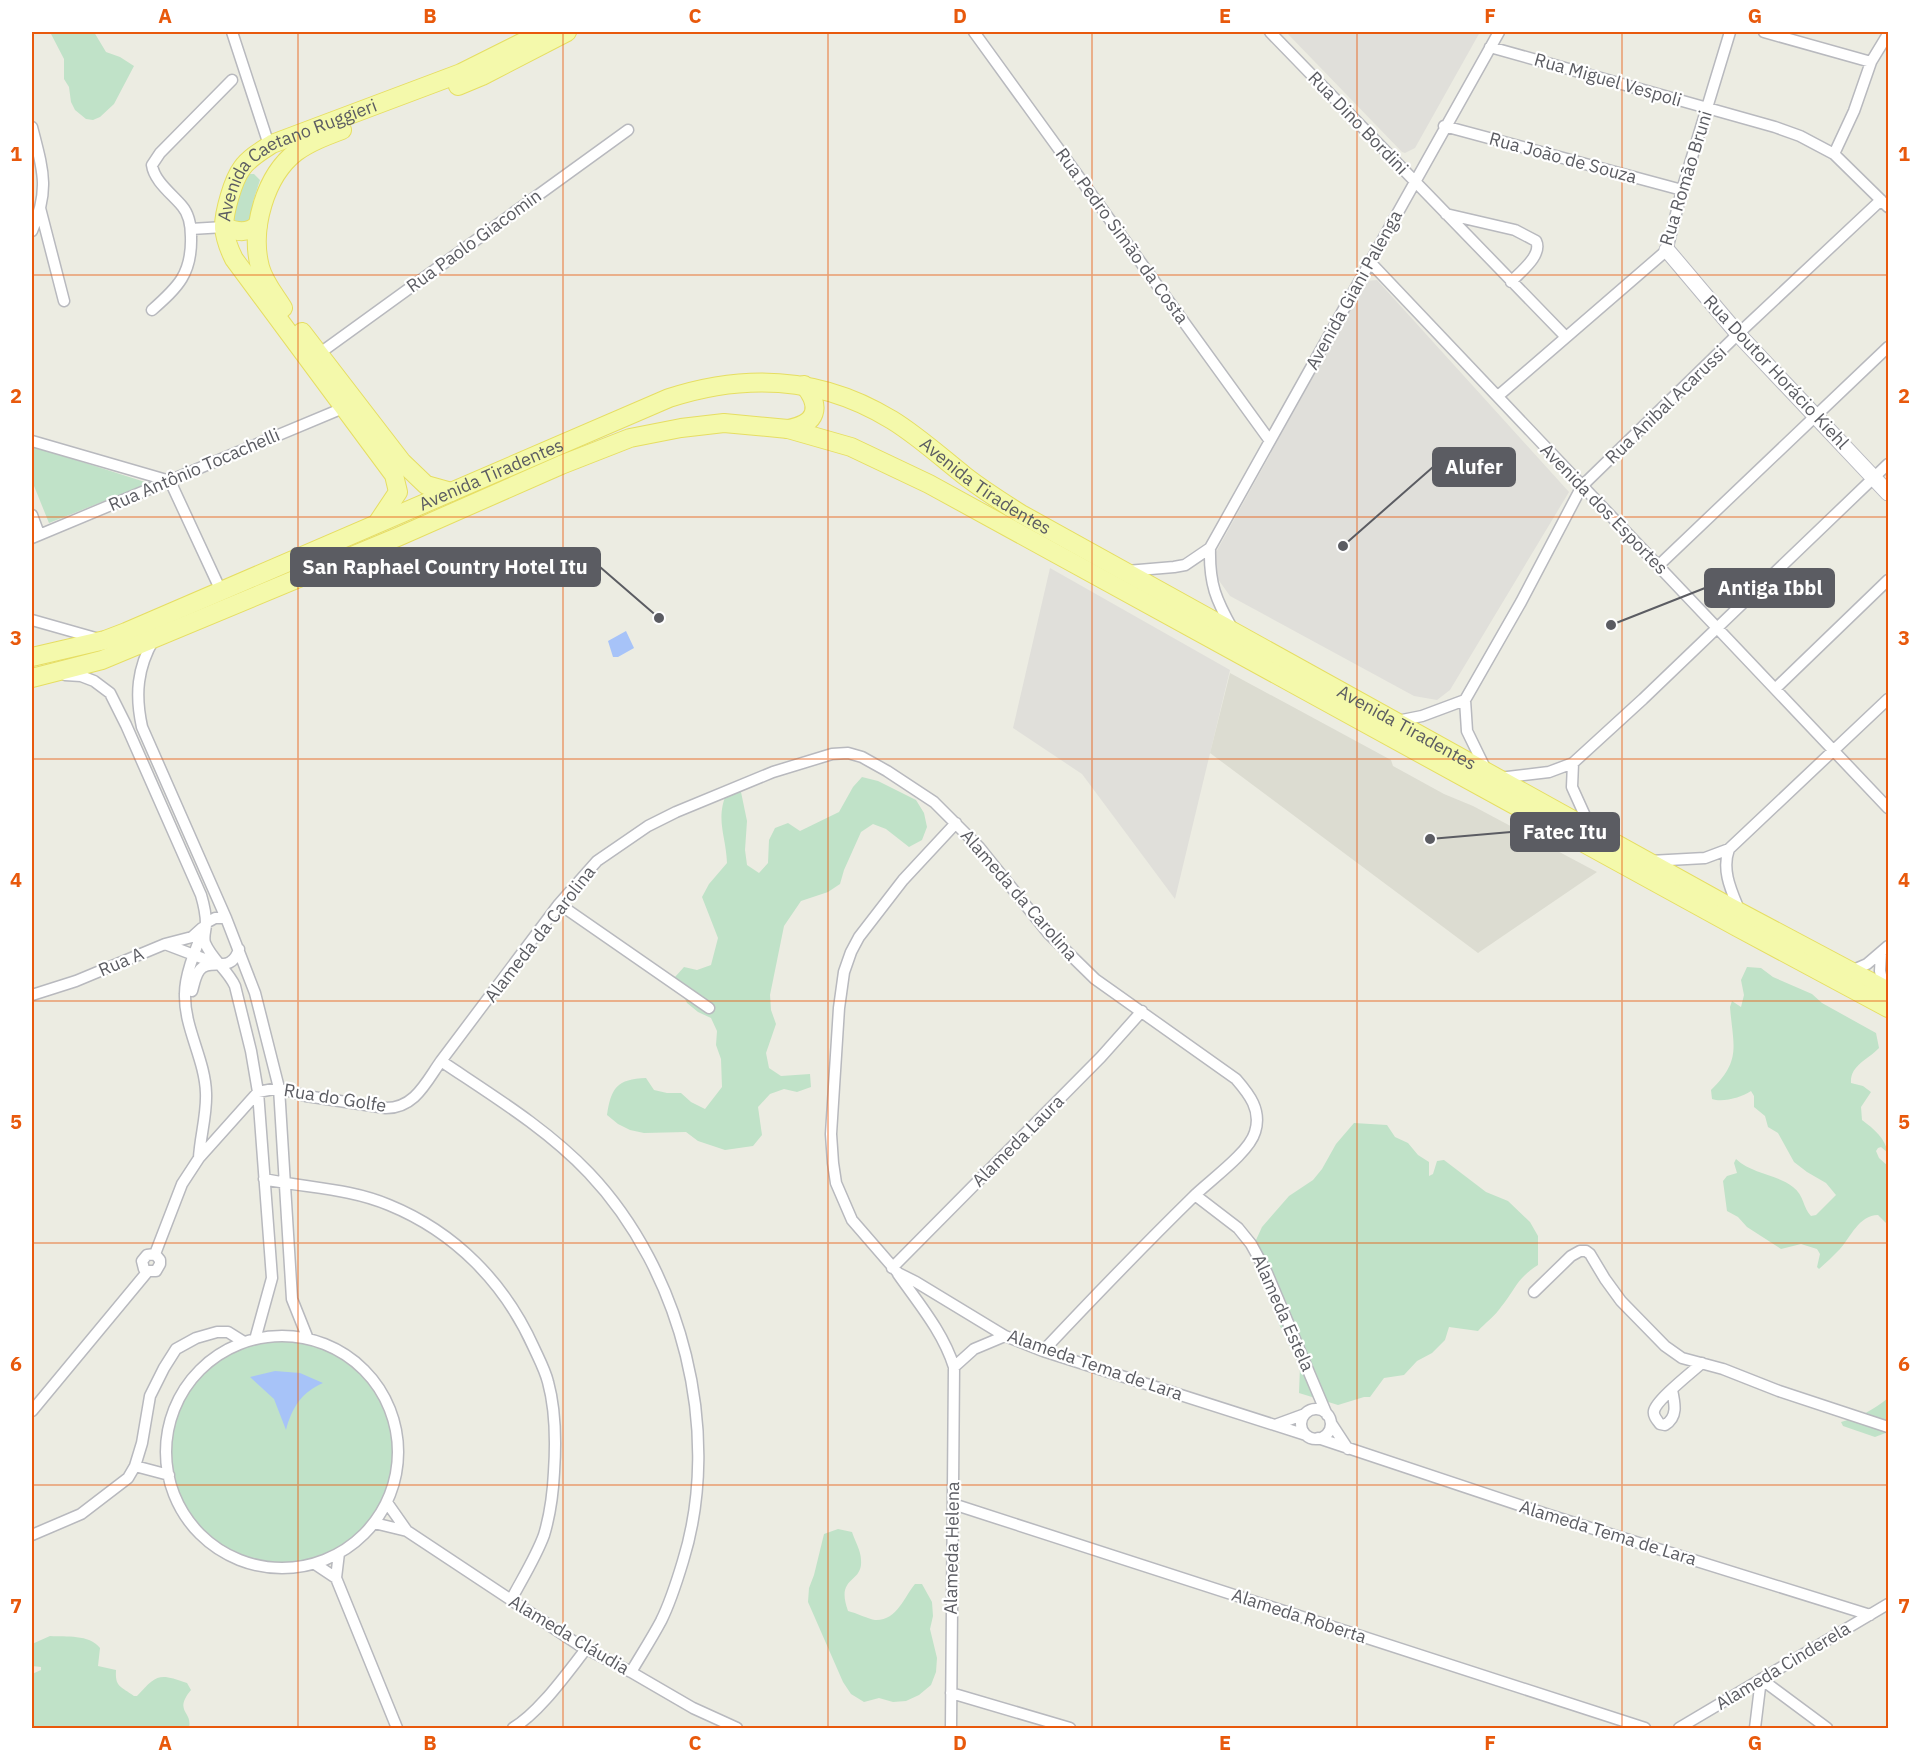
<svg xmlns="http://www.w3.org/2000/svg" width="1920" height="1760" font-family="'IBM Plex Sans',sans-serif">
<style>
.industrial{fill:#e0dfda}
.education{fill:#dcdcd1}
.green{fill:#c0e2c8}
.water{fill:#a7c3f8}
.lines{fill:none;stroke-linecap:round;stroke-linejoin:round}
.street-casing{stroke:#b8b9be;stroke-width:13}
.secondary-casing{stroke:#b8b9c0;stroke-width:17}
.primary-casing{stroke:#e6de62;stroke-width:20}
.street{stroke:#fff;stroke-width:10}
.secondary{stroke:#fff;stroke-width:15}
.primary{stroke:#f4f9ab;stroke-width:18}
.grid{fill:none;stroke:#e8590c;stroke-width:1.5;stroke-opacity:0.55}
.labels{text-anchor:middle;stroke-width:4.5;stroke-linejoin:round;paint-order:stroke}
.street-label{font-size:18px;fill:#5b5c62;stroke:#fff}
.leader{fill:none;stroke:#5b5c62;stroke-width:2}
.callout-dot{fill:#5b5c62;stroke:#fff;stroke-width:2}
.callout{fill:#5b5c62;stroke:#5b5c62;stroke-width:2}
.callout-label{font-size:20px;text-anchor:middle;font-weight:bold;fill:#fff}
.neatline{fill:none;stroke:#e8590c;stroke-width:2}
.grid-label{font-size:20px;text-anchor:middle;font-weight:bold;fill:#e8590c}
</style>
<rect width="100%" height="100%" fill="#ecece2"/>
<path class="industrial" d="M1286,32H1480L1415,148L1405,153L1402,152Z
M1377,280L1569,492L1450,690L1437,700L1414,696L1230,596L1215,575V554L1366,281Z
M1050,568L1230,670L1175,899L1082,774L1013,728Z"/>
<path class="education" d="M1230,673L1391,760L1393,766L1444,794L1473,806L1597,872L1478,953L1210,753Z"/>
<path class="green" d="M50,32H94L106,52L120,57L134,66L114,104L100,117L93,120L86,119L75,110L71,102L69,87L64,79V59Z
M248,174H254L260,180L253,202L251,224L233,223L237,193Z
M32,446L145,482L142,486L49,523L32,481Z
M862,777L878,781L916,800L924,813L927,827L922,840L909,847L886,829L873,824L861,832L844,870L840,884L828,892L801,901L784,926L770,995L771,1010L776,1024L766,1053L769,1068L781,1076L810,1074L811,1087L797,1092L784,1089L770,1094L758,1107L762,1135L753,1146L725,1150L698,1141L686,1132L644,1133L630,1130L618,1124L607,1115C611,1088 617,1079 646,1078L654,1090L667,1093H681L691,1102L705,1109L722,1087L721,1059L716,1045L717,1031L711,1018L698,1012L687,1003L675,977L684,967L697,970L711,965L718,938L702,897L709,884L727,863C726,835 715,820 727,792H741L747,821L745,850L747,865L759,873L768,863L769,840L775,828L788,823L800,831L839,812L853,787Z
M1747,967L1761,968L1773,977L1812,994L1822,1003L1876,1033L1879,1048C1868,1060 1850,1065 1851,1083L1863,1086L1871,1092L1861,1107L1862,1120C1874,1129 1885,1138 1888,1153L1881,1147L1878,1148L1876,1151L1879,1158L1888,1166V1225L1878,1215C1859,1215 1850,1238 1840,1249C1833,1256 1826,1263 1819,1269L1817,1267L1820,1254L1817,1249L1801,1244L1781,1249L1747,1227L1738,1217L1727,1211L1723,1181L1727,1176L1737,1173L1734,1163L1736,1159C1752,1174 1776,1174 1793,1187C1804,1195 1803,1208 1811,1216L1816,1215L1836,1195L1826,1183L1807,1172L1794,1162L1778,1133L1768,1127L1765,1116L1754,1107V1096L1751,1091C1742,1097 1723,1103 1712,1099L1711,1090C1742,1060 1733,1046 1730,1007L1732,1001L1741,1007L1744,995L1741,980Z
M1354,1123L1387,1125L1395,1137L1408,1143L1418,1155L1429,1162V1176L1433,1174L1437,1161L1444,1160L1486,1192L1508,1201L1530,1222L1538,1236V1265C1516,1279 1516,1289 1501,1307C1495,1316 1485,1323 1478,1331L1449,1327L1445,1340L1432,1353L1417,1361L1404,1375L1384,1378L1370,1397H1364L1338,1405L1299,1393L1300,1367L1278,1322L1277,1294L1259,1254L1256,1240L1262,1227L1289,1196L1313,1180L1322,1169L1336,1144Z
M170 1453a112 112 0 1 1 224 0a112 112 0 1 1-224 0Z
M1888,1398V1432L1875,1437L1843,1426L1841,1422C1859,1417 1874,1410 1888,1398Z
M838,1529L852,1532C855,1541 861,1551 861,1560C863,1584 835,1575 848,1611C856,1613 869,1619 875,1620C897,1621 904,1597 915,1584H922L932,1602L933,1616L930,1629L937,1658L936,1672L931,1685L919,1695L906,1701L893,1702L879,1698L864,1702L851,1694L843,1682L808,1602L809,1588L814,1575L824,1534Z
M50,1636C66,1637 89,1634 100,1648L98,1666L116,1670C115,1687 120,1686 134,1696H137C157,1674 159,1673 187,1683L191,1690C173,1712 193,1711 189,1728H32V1674L41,1670V1667L32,1666V1644Z"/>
<path class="water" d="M626,631L634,648L618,657H613L608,641Z
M275,1371L300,1373L323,1383C302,1392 292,1407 286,1430L274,1399L250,1377Z"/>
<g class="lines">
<defs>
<path id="street" d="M232,32L269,145
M974,32L1270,441
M1270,32L1565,336
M1764,32L1871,62
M1490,47L1775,127L1800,136L1834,154L1888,207
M1444,126L1682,190
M32,127C43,170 50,189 32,231
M1834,154L1854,111L1871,62L1888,34
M40,208L64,301
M1446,214L1515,230L1536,241C1543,255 1520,272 1511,282
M191,229L224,227
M1369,261L1888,808
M152,310C178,287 192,274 191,237C191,226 189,214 182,206C172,194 154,181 152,165L160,153L232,80
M320,353L628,130
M1498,396L1667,250L1682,190L1730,32
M32,441L170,481
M170,481L221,591
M32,515L39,534
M32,538L348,406
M1210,548C1209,584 1216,600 1233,630
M1658,566L1888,347
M1127,571L1174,567L1185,565L1210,548L1499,32
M32,620L99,639
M154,639C137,668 135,695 142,727L226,918L255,993L279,1088L292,1299L308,1339
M65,675L81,676L94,681L110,693L126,725L201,895C204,905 206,914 206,924C206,930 203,936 205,943C212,960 228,970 235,986L251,1051L258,1092L272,1278L256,1336
M1776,688L1888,580
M1397,721L1422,716L1465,700
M1573,763L1572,787L1591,829
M1486,770L1467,731L1465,700L1521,602L1582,486L1738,334L1881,200
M1499,778L1549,772L1573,763L1643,699L1888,464
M956,823L903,880L859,937L851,952L844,972L839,1008L831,1134L833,1163L836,1183L852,1220L898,1273L916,1282L1005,1336L1043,1351L1306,1435
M1729,849C1721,871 1732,892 1740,912
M1650,861L1705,858L1729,849L1888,699
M559,904L709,1008
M165,944L215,963
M1881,953L1880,971L1884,988
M1851,971L1867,964L1888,946
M192,991C194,984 195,977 199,971C209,956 231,976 239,949
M32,995L76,981L165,944L192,937L202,928
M199,1158C200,1137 207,1115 206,1093C205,1059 184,1028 185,994C185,972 198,944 206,923L215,918H226
M264,1179C306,1188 349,1188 389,1205C455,1232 505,1283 534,1348C539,1359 545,1370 548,1382C556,1411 556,1442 554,1472C553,1493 550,1515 544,1535C536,1557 522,1579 511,1600
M1195,1195L1238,1228L1251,1244L1267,1273L1327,1415
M155,1254L182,1184L199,1158L258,1092L279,1088L306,1096L386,1108C415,1108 426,1082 441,1061
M892,1268L1101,1057L1142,1011
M148,1271L144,1269L142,1261L147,1255L155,1254
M898,1274C919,1304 943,1332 954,1367L951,1728
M1534,1292L1571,1256L1580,1251H1586L1590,1254L1605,1279L1621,1301L1665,1346L1682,1358L1723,1369L1779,1391L1888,1427
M166 1452a116 116 0 1 1 232 0a116 116 0 1 1-232 0Z
M954,1367L974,1349L1005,1336
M1672,1390C1675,1404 1678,1417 1665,1425L1660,1424C1657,1420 1653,1416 1654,1411C1656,1400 1692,1372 1702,1363
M1301 1424a15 15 0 1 1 30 0a15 15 0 1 1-30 0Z
M32,1411L148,1271H156L160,1264V1260L155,1254
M1331,1423L1348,1449
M1275,1425L1305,1414
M1318,1438L1549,1515L1870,1615
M135,1466L169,1475
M388,1504L407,1531
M953,1504L1645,1728
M374,1523L407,1531L579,1645L631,1672L693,1708L737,1728
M32,1535L81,1514L128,1478L135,1466L142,1443L150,1396L164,1368L176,1349L196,1338L217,1332H228L244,1342
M339,1553L336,1578L397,1728
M315,1564L336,1578
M631,1672C641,1655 652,1638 661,1621C670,1603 677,1581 683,1561C723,1432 682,1271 589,1173C546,1128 493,1096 441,1061L559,904L597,861L648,826L676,812L773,772L832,754L848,753L862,757L887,771L934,802L979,847L1048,933L1095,979L1236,1079C1249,1094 1262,1110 1255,1132C1249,1153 1209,1181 1193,1197C1142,1247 1092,1299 1043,1351
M951,1693L1070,1728
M513,1728C539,1713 567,1673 586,1649
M1679,1728L1888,1604
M1755,1728L1761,1679L1827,1728"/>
<path id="secondary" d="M1667,250L1738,334L1888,493"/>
<g id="primary">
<path d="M458,86L482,76L567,32"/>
<path d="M224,227C237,232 247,234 258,225"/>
<path d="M283,308C275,295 264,282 260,267C250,229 265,176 296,152C310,142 326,136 342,130"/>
<path d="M302,332L402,462L426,485L451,492"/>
<path d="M788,429C817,424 822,407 804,385"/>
<path id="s1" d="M378,522L398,492L394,475L234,259C229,249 225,239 224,227C224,212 233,180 242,168C249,158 261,151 272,144L461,73L543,32"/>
<path id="s2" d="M32,657L105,640L126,632L669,398C746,373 822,377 892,420C918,436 941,457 965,476C983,490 1002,502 1021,514L1730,907L1888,991"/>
<path d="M32,678L102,660L400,536L561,465L630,438L681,428L724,423L788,429L851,447L929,484L1737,927L1888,1008"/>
</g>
</defs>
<use href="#street" class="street-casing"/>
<use href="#secondary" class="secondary-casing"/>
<use href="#primary" class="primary-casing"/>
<use href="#street" class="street"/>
<use href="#secondary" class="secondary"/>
<use href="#primary" class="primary"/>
</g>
<path class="grid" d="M298,32V1728M563,32V1728M828,32V1728M1092,32V1728M1357,32V1728M1622,32V1728M32,275H1888M32,517H1888M32,759H1888M32,1001H1888M32,1243H1888M32,1485H1888"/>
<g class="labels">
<g class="street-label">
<text transform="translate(1608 80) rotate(16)" y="6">Rua Miguel Vespoli</text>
<text transform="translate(1358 123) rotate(46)" y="6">Rua Dino Bordini</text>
<text transform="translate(1563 158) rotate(15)" y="6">Rua João de Souza</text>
<text dy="6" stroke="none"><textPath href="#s1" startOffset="465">Avenida Caetano Ruggieri</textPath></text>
<text transform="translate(1686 178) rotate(-73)" y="6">Rua Romão Bruni</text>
<text transform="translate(1122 236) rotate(54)" y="6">Rua Pedro Simão da Costa</text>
<text transform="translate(474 241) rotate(-36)" y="6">Rua Paolo Giacomin</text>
<text transform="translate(1354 290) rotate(-61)" y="6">Avenida Giani Palenga</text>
<text transform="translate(1776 372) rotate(47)" y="6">Rua Doutor Horácio Kiehl</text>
<text transform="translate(1666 405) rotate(-44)" y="6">Rua Anibal Acarussi</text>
<text transform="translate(194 470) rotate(-23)" y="6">Rua Antônio Tocachelli</text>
<text dy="6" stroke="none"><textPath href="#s2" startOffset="495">Avenida Tiradentes</textPath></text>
<text dy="6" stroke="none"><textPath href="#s2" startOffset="1035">Avenida Tiradentes</textPath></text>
<text transform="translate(1604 509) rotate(46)" y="6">Avenida dos Esportes</text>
<text dy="6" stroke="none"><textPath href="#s2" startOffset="1521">Avenida Tiradentes</textPath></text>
<text transform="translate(1019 895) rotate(49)" y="6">Alameda da Carolina</text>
<text transform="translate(540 934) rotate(-52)" y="6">Alameda da Carolina</text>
<text transform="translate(121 962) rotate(-23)" y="6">Rua A</text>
<text transform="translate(335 1098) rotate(9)" y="6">Rua do Golfe</text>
<text transform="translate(1018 1141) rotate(-45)" y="6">Alameda Laura</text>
<text transform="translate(1283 1313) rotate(66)" y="6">Alameda Estela</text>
<text transform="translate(1095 1365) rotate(19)" y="6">Alameda Tema de Lara</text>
<text transform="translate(1608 1533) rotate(17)" y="6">Alameda Tema de Lara</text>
<text transform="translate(952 1548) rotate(-89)" y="6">Alameda Helena</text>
<text transform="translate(1299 1616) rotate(18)" y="6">Alameda Roberta</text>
<text transform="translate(569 1635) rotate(31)" y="6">Alameda Cláudia</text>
<text transform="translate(1783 1666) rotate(-31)" y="6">Alameda Cinderela</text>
</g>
</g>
<path class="leader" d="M1343 546L1433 467M659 618L600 567M1611 625L1705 588M1430 839L1511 832"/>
<g class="callout-dot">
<circle cx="1343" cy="546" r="6"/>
<circle cx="659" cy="618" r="6"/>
<circle cx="1611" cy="625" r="6"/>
<circle cx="1430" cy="839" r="6"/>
</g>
<g class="callout">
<rect x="1433" y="448" width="82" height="38" rx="6"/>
<rect x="291" y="548" width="309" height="38" rx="6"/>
<rect x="1705" y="569" width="129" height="38" rx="6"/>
<rect x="1511" y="813" width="108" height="38" rx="6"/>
</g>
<g class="callout-label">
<text x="1474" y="474">Alufer</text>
<text x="445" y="574">San Raphael Country Hotel Itu</text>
<text x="1770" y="595">Antiga Ibbl</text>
<text x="1565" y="839">Fatec Itu</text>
</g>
<rect width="1920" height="1760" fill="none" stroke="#ffffff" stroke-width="66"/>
<rect x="33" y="33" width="1854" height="1694" class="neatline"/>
<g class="grid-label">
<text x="165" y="23">A</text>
<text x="430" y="23">B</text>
<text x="695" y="23">C</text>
<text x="960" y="23">D</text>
<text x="1225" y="23">E</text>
<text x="1490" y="23">F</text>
<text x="1755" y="23">G</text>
<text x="16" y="161">1</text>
<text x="1904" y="161">1</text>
<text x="16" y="403">2</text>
<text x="1904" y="403">2</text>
<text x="16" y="645">3</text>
<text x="1904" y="645">3</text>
<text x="16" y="887">4</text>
<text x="1904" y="887">4</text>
<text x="16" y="1129">5</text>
<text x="1904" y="1129">5</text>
<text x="16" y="1371">6</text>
<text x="1904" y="1371">6</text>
<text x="16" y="1613">7</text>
<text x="1904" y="1613">7</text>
<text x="165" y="1750">A</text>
<text x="430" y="1750">B</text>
<text x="695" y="1750">C</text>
<text x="960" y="1750">D</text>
<text x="1225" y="1750">E</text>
<text x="1490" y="1750">F</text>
<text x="1755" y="1750">G</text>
</g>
</svg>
